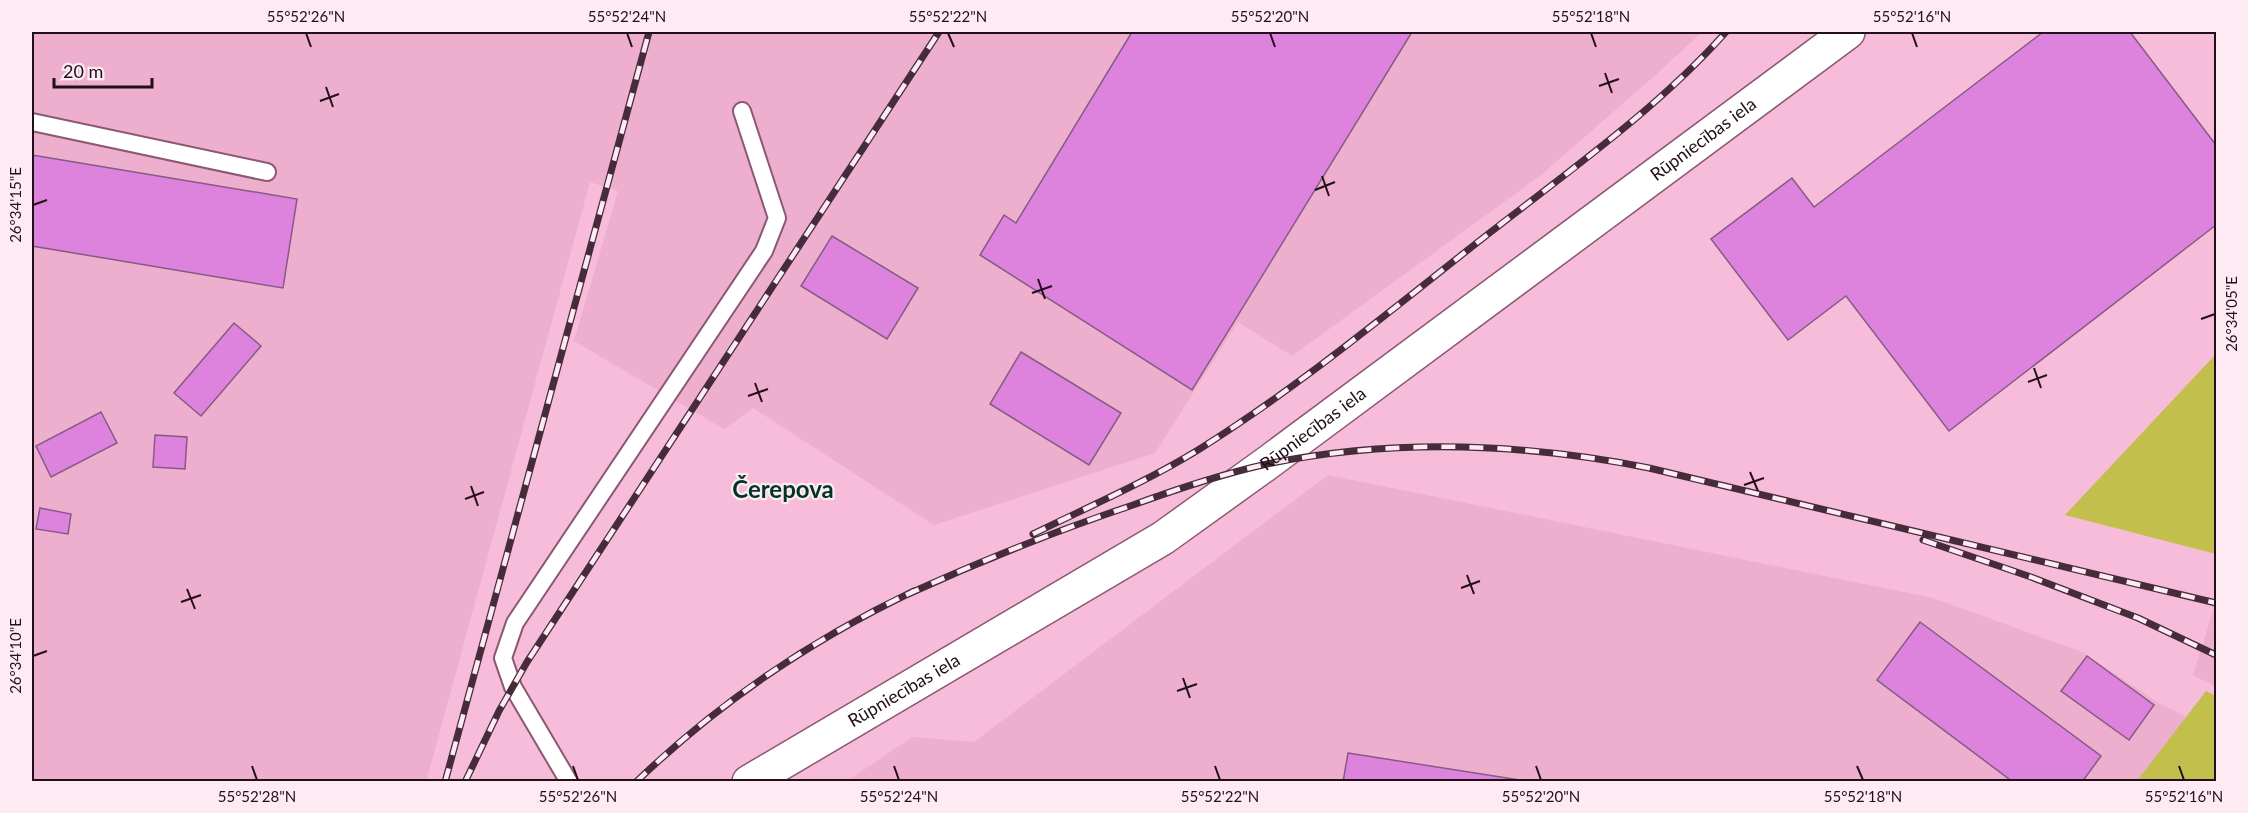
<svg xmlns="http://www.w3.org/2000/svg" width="2248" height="813" font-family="Lato,sans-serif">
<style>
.built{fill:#eeaece}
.green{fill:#c3bf4d}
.building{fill:#dd83de;stroke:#835c83;stroke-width:1.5}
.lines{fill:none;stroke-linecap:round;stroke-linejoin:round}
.lane-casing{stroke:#8b5873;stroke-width:20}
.street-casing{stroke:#8b5873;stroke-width:36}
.lane{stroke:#fff;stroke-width:16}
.street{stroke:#fff;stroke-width:33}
.rail-casing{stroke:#462c3a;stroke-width:7}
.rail{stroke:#fdeaf3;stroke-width:4.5;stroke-dasharray:14;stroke-linecap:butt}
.ticks{fill:none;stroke:#230f1a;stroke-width:2}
.labels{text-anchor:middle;stroke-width:4.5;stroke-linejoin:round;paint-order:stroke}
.street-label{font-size:18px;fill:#230f1a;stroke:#fdeaf3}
.district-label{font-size:24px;font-weight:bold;fill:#003425;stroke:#fdeaf3}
.neatline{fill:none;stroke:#230f1a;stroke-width:2}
.ticks-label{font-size:15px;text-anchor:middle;fill:#230f1a}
</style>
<rect width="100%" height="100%" fill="#f6bcd9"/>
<path class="built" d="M32,32H1702L1650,80L1541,175L1292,356L1238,322L1155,453L934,525L753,408L724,429L574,341L618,191L590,182L426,782L32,781Z
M1328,475L1933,598L2082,652L2160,704L2216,731V782H846L912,737L974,742Z
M2216,602V687L2193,675Z"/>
<path class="green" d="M2216,354V554L2065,515Z
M2206,691L2216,696V781H2137Z"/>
<path class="building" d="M1132,32H1412L1192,390L980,255L1004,215L1016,223Z
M2043,32H2130L2216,145V225L1949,431L1846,296L1788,340L1711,239L1792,178L1814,207Z
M32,155L297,199L283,288L32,246Z
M832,236L918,288L887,339L801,286Z
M234,323L261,346L201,416L174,393Z
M1021,352L1121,413L1089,465L990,404Z
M101,412L117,443L51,477L36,446Z
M155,435L187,437L185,469L153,467Z
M40,508L71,514L68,534L36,529Z
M1920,622L2101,756L2082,782H2013L1877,680Z
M2087,656L2154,705L2129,740L2061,691Z
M1348,753L1532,782H1343Z"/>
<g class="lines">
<defs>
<path id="lane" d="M32,122L267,172
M569,782L513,687L503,658L515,623L764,251L777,218L742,111"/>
<g id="street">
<path id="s1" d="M749,782L1163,538L1266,464L1848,32"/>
</g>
</defs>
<use href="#lane" class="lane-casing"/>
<use href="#street" class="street-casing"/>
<use href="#lane" class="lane"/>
<use href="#street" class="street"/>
<defs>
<path id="rail" d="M1033,534C1088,507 1146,482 1198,450C1302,385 1396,306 1492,231C1573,168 1658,108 1726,32
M1923,540L2031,577L2138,618L2216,655
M906,595C980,561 1056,531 1133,505C1177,489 1222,474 1267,464C1395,438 1522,443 1649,468L2216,603
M445,782L649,32
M465,782L499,711L527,662L939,32
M636,782C718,703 811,640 914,591"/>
</defs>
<use href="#rail" class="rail-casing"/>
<use href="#rail" class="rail"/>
</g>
<path class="ticks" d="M306,33L311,47M627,33L632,47M948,33L954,47M1270,33L1275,47M1591,33L1596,47M1912,33L1917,47M1605,73L1612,93M1599,86L1619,79M326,87L333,107M320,101L339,94M1322,176L1329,196M1315,190L1335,182M33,205L47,200M1038,279L1045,299M1032,293L1052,286M2201,319L2215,314M2034,368L2041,388M2028,382L2047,375M755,383L762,402M748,396L768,389M1750,472L1758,491M1744,485L1764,478M471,486L478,506M465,499L484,492M1467,575L1474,594M1461,588L1480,581M187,589L195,609M181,602L201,595M33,656L47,651M1183,678L1190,698M1177,691L1197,684M252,766L257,780M573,766L578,780M894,766L899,780M1215,766L1220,780M1536,766L1541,780M1857,766L1863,780M2179,766L2184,780"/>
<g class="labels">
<g class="street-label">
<text dy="6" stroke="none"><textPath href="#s1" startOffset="1152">Rūpniecības iela</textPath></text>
<text dy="6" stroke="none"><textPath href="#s1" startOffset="666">Rūpniecības iela</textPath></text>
<text dy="6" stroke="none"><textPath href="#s1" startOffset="180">Rūpniecības iela</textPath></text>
</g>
<g class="district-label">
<text x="783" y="498">Čerepova</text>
</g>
</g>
<rect width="2248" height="813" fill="none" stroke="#fdeaf3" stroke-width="66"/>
<path d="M54 78v9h98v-9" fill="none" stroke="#230f1a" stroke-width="3"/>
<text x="63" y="78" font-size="18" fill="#230f1a" stroke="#fdeaf3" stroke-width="4.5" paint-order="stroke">20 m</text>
<rect x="33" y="33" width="2182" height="747" class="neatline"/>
<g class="ticks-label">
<text x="306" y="22">55°52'26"N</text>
<text x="627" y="22">55°52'24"N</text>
<text x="948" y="22">55°52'22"N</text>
<text x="1270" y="22">55°52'20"N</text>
<text x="1591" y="22">55°52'18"N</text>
<text x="1912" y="22">55°52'16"N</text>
<text transform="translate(16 205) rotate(-90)" y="5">26°34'15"E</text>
<text transform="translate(2232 314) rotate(-90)" y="5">26°34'05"E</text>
<text transform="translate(16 656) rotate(-90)" y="5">26°34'10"E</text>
<text x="257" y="802">55°52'28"N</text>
<text x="578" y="802">55°52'26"N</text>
<text x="899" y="802">55°52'24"N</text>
<text x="1220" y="802">55°52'22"N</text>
<text x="1541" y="802">55°52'20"N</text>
<text x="1863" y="802">55°52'18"N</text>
<text x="2184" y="802">55°52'16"N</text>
</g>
</svg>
